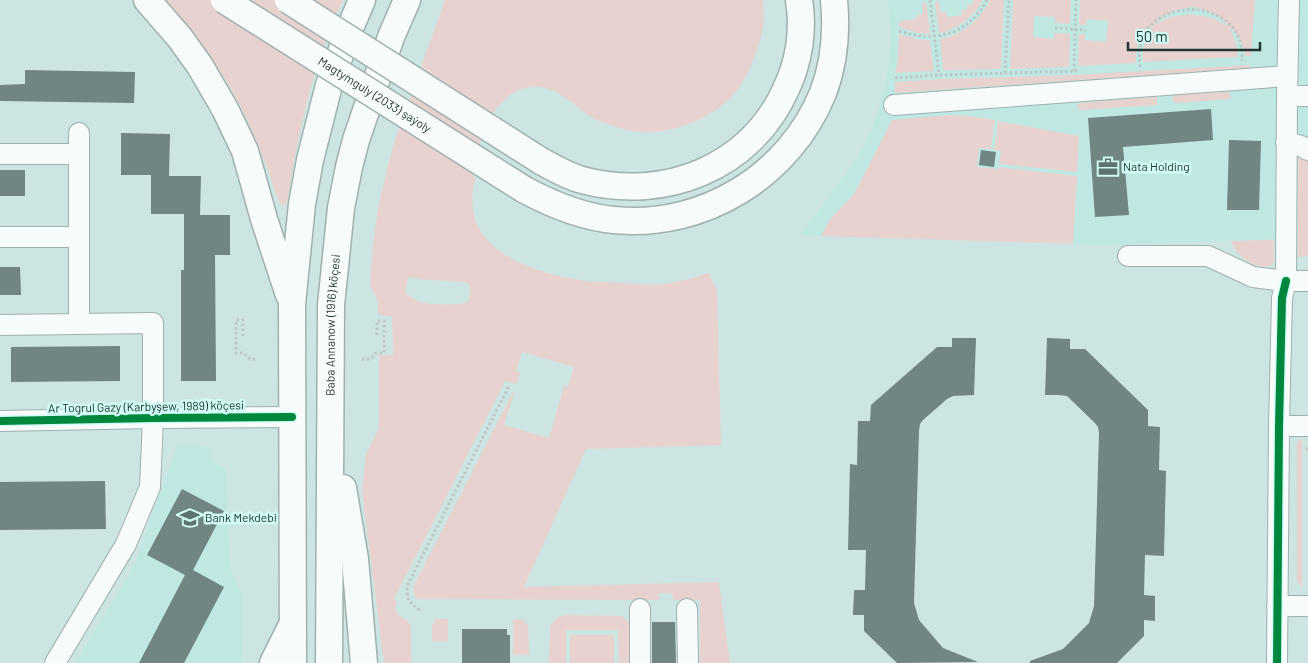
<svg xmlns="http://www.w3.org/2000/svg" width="1308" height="663" font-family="Barlow,sans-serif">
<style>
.built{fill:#bfe8e3}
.green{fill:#e7d2d0;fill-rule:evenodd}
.building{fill:#718582}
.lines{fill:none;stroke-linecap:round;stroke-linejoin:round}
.minor-casing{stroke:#9eb1af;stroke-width:22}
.major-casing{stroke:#9eb1af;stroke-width:29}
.path{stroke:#bfc7c6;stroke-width:3;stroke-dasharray:2.5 2.5;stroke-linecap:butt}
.minor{stroke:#f8fbfb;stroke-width:20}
.major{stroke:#f8fbfb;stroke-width:26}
.major-bridge-casing{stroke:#9eb1af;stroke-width:29;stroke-linecap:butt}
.major-bridge{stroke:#f8fbfb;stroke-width:26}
.cycleway-casing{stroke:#d0fcf6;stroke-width:11}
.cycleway{stroke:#00873e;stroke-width:8}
.labels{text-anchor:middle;stroke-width:5;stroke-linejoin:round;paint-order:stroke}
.street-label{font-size:12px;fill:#233533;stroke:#d0fcf6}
.poi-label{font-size:12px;fill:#233533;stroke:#d0fcf6;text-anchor:start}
</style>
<rect width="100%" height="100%" fill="#cde5e2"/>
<path class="built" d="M888,0H1308V238L1097,245L800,235L849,169L862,149L872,128L880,105L886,83L889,60L891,36Z
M178,443L212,447V462L226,468L230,568L243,596L242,663H75L133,568Z"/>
<path class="green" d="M165,0H343C313,63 298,134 287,203L284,206L280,204L278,200C271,178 263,156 254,135C233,85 201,40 165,0Z
M445,0H763C765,24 763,33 755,55C743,89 727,107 694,122C673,131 649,135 627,130C614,126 600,123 588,115C569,101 553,82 525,88C491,96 478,145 472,174L476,179C471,191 472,196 473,209C478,256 542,274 580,280C589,282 598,282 607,282C625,283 643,285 661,284C677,283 693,278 709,273L717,290L721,445L586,449L524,587L719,582L730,663H700V600H673L672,593H659V600L416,599L414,594L413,587L513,392L514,393L504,425L549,438L564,386L568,387L574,367L522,352L516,371L520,373L516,384L505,381L394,599L397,602L395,608L397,614L409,622L411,626V663H385L383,656L363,499L362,490L366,455L379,428V355H393L392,317L378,314V301L370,285L373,244L378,208L387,169L397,134ZM408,277L418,279L465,282L468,284L470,287L469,301C462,306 430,305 420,302C415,301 412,296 406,294Z
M973,0H983C973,17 959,29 939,33L935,2L939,1L940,12H946L947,17L962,15L961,10H967V5L973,4Z
M990,0H1004L1001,69L943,70L940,39C962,35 980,20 990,0Z
M1013,0H1071L1070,24L1055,23V17L1034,16L1033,37L1054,39V33L1070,34L1069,67L1010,69Z
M1080,0H1255L1251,56H1245C1240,0 1132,0 1136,63L1078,66L1079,34H1085V40L1106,42L1108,21L1087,19L1086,25H1079Z
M926,2L930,34L918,33L899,27V21L917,19V15L923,14L922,3Z
M1193,7C1221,12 1236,28 1238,57L1143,62C1141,29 1161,10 1193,7Z
M899,34L917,39L930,40L934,71L895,73L898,57Z
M1250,65V68L895,93V82L940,79L1073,75Z
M1230,92L1231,99L1176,103L1174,102L1172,100L1173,97L1176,95Z
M1157,97V105L1081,110L1078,109L1077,107L1078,104L1080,103Z
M949,115L969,116L995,120L991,149L979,148L977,167L998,169L999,167L1077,176L1073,244L821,236L830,219L854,194L892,120Z
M998,121L1079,136L1077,172L999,164L1001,151L994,150Z
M1298,155L1308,160V256L1298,257Z
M1274,240V261L1271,266C1255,270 1236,257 1231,241Z
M1302,438V587L1297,581V443Z
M565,615L622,616L630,624L631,626L633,663H619L618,630H566V663H549L550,626L558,617Z
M436,619H448V641H432V625Z
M513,619L523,620L528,625L529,655H513Z
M570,635H614V663H570Z"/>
<path class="building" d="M25,70L135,72L134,103L0,101V85L25,84Z
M1211,109L1213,140L1123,147L1129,215L1095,217L1088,118Z
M121,133L170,134L169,176H201L200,215H230V255H215L216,381H181V270H184V214H151V175H121Z
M1229,140L1261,141L1259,210H1227Z
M981,150L996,152L994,167L979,165Z
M0,170H25V196H0Z
M0,267H20L21,295H0Z
M952,338H976L974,395L953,396L947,399L923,420L920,424L919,431L914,603L919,620L943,648L978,662L897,663L864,631V615H853L854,590H865L866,550H848L850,464L857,465L858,421H870L871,405L937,347H952Z
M1047,338L1070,339V349H1085L1148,410V426L1160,427L1159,470L1166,471L1164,556L1145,555L1144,595L1155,596V621L1144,620V636L1117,663H1030V661L1063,649L1089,623L1094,606L1099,433L1098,427L1095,423L1067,396L1058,395H1045Z
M120,346V381L11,382V347Z
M105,481L106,529L0,530V482Z
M182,489L224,511L193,570L224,587L184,663H139L185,575L147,555Z
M652,622H675L676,663H652Z
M462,629H507V635H510V663H462Z"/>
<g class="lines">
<defs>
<path id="minor" d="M1287,96H1308
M894,105L1287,76
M79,133V323
M1286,142L1301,146L1308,150
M0,154H79
M0,237H79
M1128,256H1208L1253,277L1286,281H1308
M0,325L153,323V418L150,487L126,544L55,663
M0,421L153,418L292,417
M1279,426H1308
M1277,606H1308
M640,609V663
M687,609L688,663
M1277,663L1279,426L1282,298L1286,281L1287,96L1289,0"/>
<g id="major">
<path d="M147,0L180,38L200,66L225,109L245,151L264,219L289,295"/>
<path d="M541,161C554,168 567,176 582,180C664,202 751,168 786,89C799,62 804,30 799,0"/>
<path d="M525,190C553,205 582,217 614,220C703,229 789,176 823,93C834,64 837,31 834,0"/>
<path d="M343,488L355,559L364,663"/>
<path d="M273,663L291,627"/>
<path d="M293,663L292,304L302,204L310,160L329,85L348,33L362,0"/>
<path id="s1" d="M329,663L331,305L341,208L349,167L356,140L391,37L407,0"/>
</g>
</defs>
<use href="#minor" class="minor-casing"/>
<use href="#major" class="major-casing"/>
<path class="path" d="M930,0L939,75
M1055,28L1086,30
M899,31C935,43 968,35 987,0
M1140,67C1139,56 1139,46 1143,36C1161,0 1227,0 1240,41C1242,48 1242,54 1242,61
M1074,71L1076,0
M1005,73L1009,0
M895,78L939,75L1079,71
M243,336V320H236V353H244L250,359H256
M362,359H370L376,353H384V321H377V337
M1306,448L1308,449
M420,610C409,603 405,598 408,584L509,386"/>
<use href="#minor" class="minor"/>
<use href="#major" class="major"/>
<defs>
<g id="major-bridge">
<path id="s2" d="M224,0L525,190"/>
<path d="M288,0L541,161"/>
</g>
</defs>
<use href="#major-bridge" class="major-bridge-casing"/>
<use href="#major-bridge" class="major-bridge"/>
<defs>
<path id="cycleway" d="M0,421L153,418L292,417
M1277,663L1279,426L1282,298L1286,281"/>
</defs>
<use href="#cycleway" class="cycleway-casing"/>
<use href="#cycleway" class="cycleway"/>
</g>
<defs>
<symbol id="office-bare" viewBox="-9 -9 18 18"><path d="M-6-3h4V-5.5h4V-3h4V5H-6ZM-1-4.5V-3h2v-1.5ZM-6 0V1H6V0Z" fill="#5e7370" stroke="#d0fcf6" stroke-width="2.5" paint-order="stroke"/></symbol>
<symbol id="school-bare" viewBox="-9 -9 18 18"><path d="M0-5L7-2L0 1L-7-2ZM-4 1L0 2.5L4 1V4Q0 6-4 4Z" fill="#5e7370" stroke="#d0fcf6" stroke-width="2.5" paint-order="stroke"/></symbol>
</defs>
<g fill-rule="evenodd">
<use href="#office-bare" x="1094" y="153" width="28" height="28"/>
<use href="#school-bare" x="176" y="504" width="28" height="28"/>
</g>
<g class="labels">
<g class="street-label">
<text dy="4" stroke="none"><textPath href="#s2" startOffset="178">Magtymguly (2033) şaýoly</textPath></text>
<text dy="4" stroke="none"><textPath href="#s1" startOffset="338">Baba Annanow (1916) köçesi</textPath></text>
<text transform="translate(146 407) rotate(-1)" y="4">Ar Togrul Gazy (Karbyşew, 1989) köçesi</text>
</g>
<g class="poi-label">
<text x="1123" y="171">Nata Holding</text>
<text x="205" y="522">Bank Mekdebi</text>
</g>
</g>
<path d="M1128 42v8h132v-8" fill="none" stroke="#233533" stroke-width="2.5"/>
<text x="1136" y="42" font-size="15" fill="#233533" stroke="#d0fcf6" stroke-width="4" paint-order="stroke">50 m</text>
</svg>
